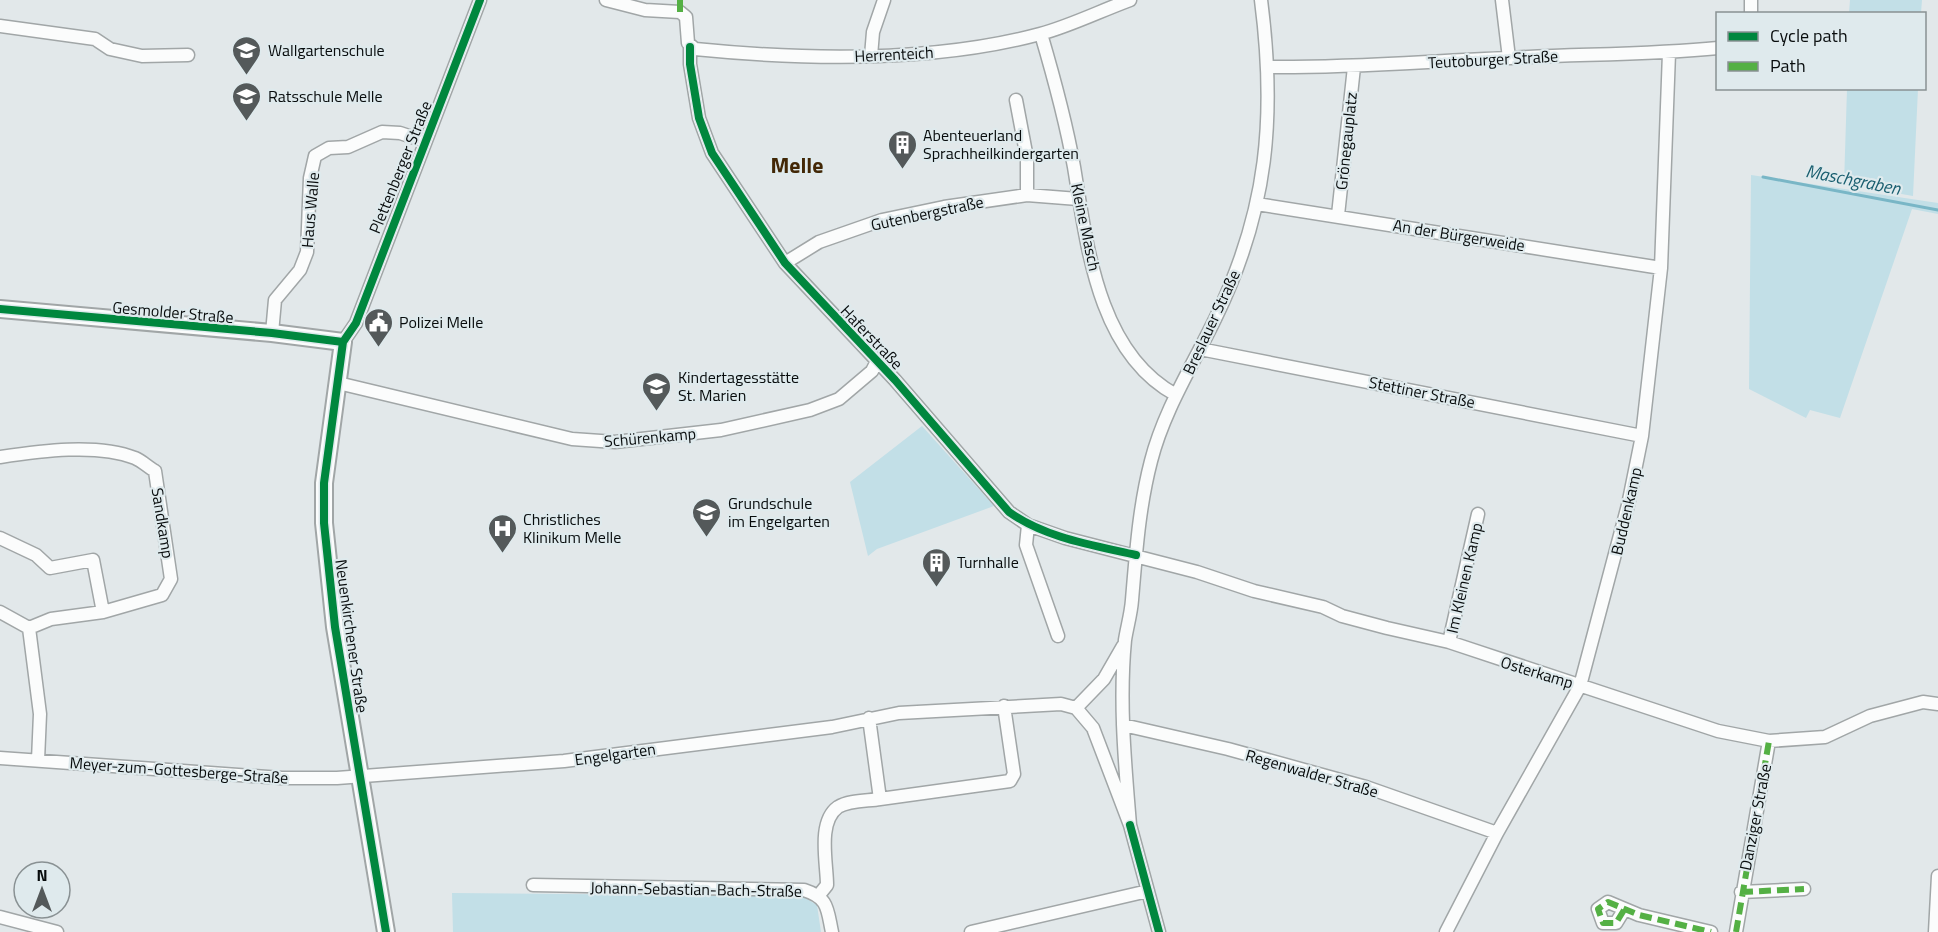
<svg xmlns="http://www.w3.org/2000/svg" width="1938" height="932" font-family="'Titillium Web',sans-serif">
<style>
.green{fill:#c2dfe7}
.lines{fill:none;stroke-linecap:round;stroke-linejoin:round}
.stream{stroke:#79b6c6;stroke-width:3}
.minor-casing{stroke:#a1a6a7;stroke-width:15}
.major-casing{stroke:#a1a6a7;stroke-width:20}
.minor{stroke:#fbfcfc;stroke-width:12}
.major{stroke:#fbfcfc;stroke-width:16}
.quiet{stroke:#54b044;stroke-width:6;stroke-dasharray:12 6;stroke-linecap:butt}
.cycleway-casing{stroke:#dfeaed;stroke-width:11}
.cycleway{stroke:#00873e;stroke-width:8}
.labels{text-anchor:middle;stroke-width:4.5;stroke-linejoin:round;paint-order:stroke}
.poi-label{font-size:16px;fill:#080c0d;stroke:#dfeaed;text-anchor:start}
.street-label{font-size:16px;fill:#080c0d;stroke:#dfeaed}
.water-label{font-size:18px;font-style:italic;fill:#195e6f;stroke:#dfeaed}
.district-label{font-size:22px;font-weight:bold;fill:#422706;stroke:#dfeaed}
</style>
<rect width="100%" height="100%" fill="#e2e8ea"/>
<path class="green" d="M1850,0H1922L1921,13H1849Z
M1847,89H1918L1913,196L1844,184Z
M1751,175L1938,203V214L1912,209L1840,418L1810,410L1806,418L1749,389Z
M922,426L994,506L877,549L868,556L850,482Z
M452,893L802,896L817,905L821,932H453Z"/>
<g class="lines">
<path class="stream" d="M1763,177L1938,210"/>
<defs>
<path id="minor" d="M606,0L645,10L680,12
M1502,0L1509,58
M680,12L686,17L688,43L695,49C805,60 932,63 1040,34C1070,26 1100,11 1130,0
M1751,14V0
M0,26L95,39L110,49L142,56L188,55
M1041,34C1054,78 1066,122 1074,167C1087,246 1098,353 1176,395
M690,47V64L699,118L712,153L785,263L895,380L1009,512L1028,525L1065,538L1197,572L1254,591L1323,607L1342,616L1387,628L1449,642L1718,731L1769,741L1825,737L1870,716L1923,702L1938,704
M871,56L873,32L884,0
M1268,67C1349,68 1428,61 1509,58C1578,54 1648,55 1718,48
M1016,100L1027,158V195
M1257,204L1661,268
M1338,215L1354,67
M785,263L819,242L882,220L944,207L1027,195L1078,199
M272,333L275,300L300,270L307,252L310,178L315,156L329,148L348,147L382,132L400,133L424,141
M343,342L356,323L480,0
M1200,349L1642,436
M338,383L572,439L615,442L721,430L810,410L839,399L872,371L876,363
M0,457C40,451 97,443 135,458C142,461 148,467 155,471L171,579L162,595L103,612L51,619L29,628
M1028,525L1026,545L1058,636
M0,538L36,555L50,568L93,560L103,612
M0,612L29,628
M29,628L40,714L38,760
M1449,642L1478,514
M1076,708L1093,728L1130,825L1159,932
M1076,708L1104,679L1123,646
M1123,725L1228,749L1366,787L1497,833
M0,758L282,778H337L564,761L832,727L899,713L1061,704L1076,708
M880,799L1010,781L1014,774L1004,706
M1130,825C1125,764 1119,702 1125,640C1127,627 1131,614 1132,600C1136,553 1139,507 1151,461C1164,410 1193,365 1216,317C1268,210 1276,116 1261,0
M533,885L804,890C829,898 827,909 832,932
M1741,892L1804,889
M819,895L827,885C827,863 817,822 838,807C849,800 868,801 880,799L869,718
M1624,910L1616,923H1603L1598,909L1608,902L1639,915L1711,932
M0,917L57,932
M971,932L1148,891
M1446,932L1497,833L1580,686L1628,505L1642,436L1661,268L1669,53
M1736,932L1769,741
M1935,932L1938,876"/>
<path id="major" d="M0,309L272,333L343,342L324,483V523L335,627L386,932"/>
</defs>
<use href="#minor" class="minor-casing"/>
<use href="#major" class="major-casing"/>
<use href="#minor" class="minor"/>
<use href="#major" class="major"/>
<path class="quiet" d="M680,0V12
M1741,892L1804,889
M1624,910L1616,923H1603L1598,909L1608,902L1639,915L1711,932
M1736,932L1769,741"/>
<defs>
<path id="cycleway" d="M690,47V64L699,118L712,153L785,263L895,380L1009,512C1046,538 1092,545 1136,555
M0,309L272,333L343,342
M1130,825L1159,932
M386,932L335,627L324,523V483L343,342L356,323L480,0"/>
</defs>
<use href="#cycleway" class="cycleway-casing"/>
<use href="#cycleway" class="cycleway"/>
</g>
<defs>
<symbol id="school-pin" viewBox="-11 -11 22 30"><path d="M0 17L-7.5 6A9.5 9.5 0 1 1 7.5 6Z" fill="#54595a" stroke="#dfeaed"/><path d="M0-5L7-2L0 1L-7-2ZM-4 1L0 2.5L4 1V4Q0 6-4 4Z" fill="#fff"/></symbol>
<symbol id="building-pin" viewBox="-11 -11 22 30"><path d="M0 17L-7.5 6A9.5 9.5 0 1 1 7.5 6Z" fill="#54595a" stroke="#dfeaed"/><path d="M-4-6H4V6H1V3H-1V6H-4ZM-2.5-4.3h1.7v1.8h-1.7ZM.8-4.3h1.7v1.8H.8ZM-2.5-1h1.7V.8h-1.7ZM.8-1h1.7V.8H.8Z" fill="#fff"/></symbol>
<symbol id="civic-pin" viewBox="-11 -11 22 30"><path d="M0 17L-7.5 6A9.5 9.5 0 1 1 7.5 6Z" fill="#54595a" stroke="#dfeaed"/><path d="M-.6-6.5H3V-4.5H.6V-3L4-1V1h2V6H-6V1h2V-1L-.6-3ZM-1.2 2.5V6h2.4V2.5Z" fill="#fff"/></symbol>
<symbol id="hospital-pin" viewBox="-11 -11 22 30"><path d="M0 17L-7.5 6A9.5 9.5 0 1 1 7.5 6Z" fill="#54595a" stroke="#dfeaed"/><path d="M-5-5h3v3.5h4V-5h3V5h-3V1.5h-4V5h-3Z" fill="#fff"/></symbol>
</defs>
<g fill-rule="evenodd">
<use href="#school-pin" x="230" y="34" width="33" height="45"/>
<use href="#school-pin" x="230" y="80" width="33" height="45"/>
<use href="#building-pin" x="886" y="128" width="33" height="45"/>
<use href="#civic-pin" x="362" y="306" width="33" height="45"/>
<use href="#school-pin" x="640" y="370" width="33" height="45"/>
<use href="#school-pin" x="690" y="496" width="33" height="45"/>
<use href="#hospital-pin" x="486" y="512" width="33" height="45"/>
<use href="#building-pin" x="920" y="546" width="33" height="45"/>
</g>
<g class="labels">
<g class="poi-label">
<text x="268" y="56">Wallgartenschule</text>
<text x="268" y="102">Ratsschule Melle</text>
<text x="923" y="141">Abenteuerland<tspan x="923" dy="18">Sprachheilkindergarten</tspan></text>
<text x="399" y="328">Polizei Melle</text>
<text x="678" y="383">Kindertagesstätte<tspan x="678" dy="18">St. Marien</tspan></text>
<text x="728" y="509">Grundschule<tspan x="728" dy="18">im Engelgarten</tspan></text>
<text x="523" y="525">Christliches<tspan x="523" dy="18">Klinikum Melle</tspan></text>
<text x="957" y="568">Turnhalle</text>
</g>
<g class="street-label">
<text transform="translate(894 54) rotate(-3)" y="6">Herrenteich</text>
<text transform="translate(1493 59) rotate(-3)" y="6">Teutoburger Straße</text>
<text transform="translate(1346 141) rotate(-84)" y="6">Grönegauplatz</text>
<text transform="translate(400 167) rotate(-68)" y="6">Plettenberger Straße</text>
<text transform="translate(310 210) rotate(-85)" y="6">Haus Walle</text>
<text transform="translate(927 213) rotate(-12)" y="6">Gutenbergstraße</text>
<text transform="translate(1086 227) rotate(78)" y="6">Kleine Masch</text>
<text transform="translate(1459 235) rotate(9)" y="6">An der Bürgerweide</text>
<text transform="translate(173 312) rotate(5)" y="6">Gesmolder Straße</text>
<text transform="translate(1211 322) rotate(-65)" y="6">Breslauer Straße</text>
<text transform="translate(872 337) rotate(46)" y="6">Haferstraße</text>
<text transform="translate(1422 392) rotate(11)" y="6">Stettiner Straße</text>
<text transform="translate(650 437) rotate(-5)" y="6">Schürenkamp</text>
<text transform="translate(1626 511) rotate(-77)" y="6">Buddenkamp</text>
<text transform="translate(163 523) rotate(81)" y="6">Sandkamp</text>
<text transform="translate(1464 578) rotate(-77)" y="6">Im Kleinen Kamp</text>
<text transform="translate(352 636) rotate(82)" y="6">Neuenkirchener Straße</text>
<text transform="translate(1537 672) rotate(17)" y="6">Osterkamp</text>
<text transform="translate(615 754) rotate(-8)" y="6">Engelgarten</text>
<text transform="translate(179 770) rotate(4)" y="6">Meyer-zum-Gottesberge-Straße</text>
<text transform="translate(1312 773) rotate(16)" y="6">Regenwalder Straße</text>
<text transform="translate(1755 817) rotate(-79)" y="6">Danziger Straße</text>
<text transform="translate(696 889) rotate(1)" y="6">Johann-Sebastian-Bach-Straße</text>
</g>
<g class="water-label">
<text transform="translate(1853 180) rotate(11)" y="6">Maschgraben</text>
</g>
<g class="district-label">
<text x="797" y="173">Melle</text>
</g>
</g>
<rect x="1716" y="12" width="210" height="78" fill="#dfeaed" stroke="#899193" stroke-width="1.5"/>
<rect x="1728" y="32" width="30" height="9" fill="#00873e" stroke="#899193" stroke-width="1.5"/>
<text x="1770" y="42" font-size="18" fill="#080c0d">Cycle path</text>
<rect x="1728" y="62" width="30" height="9" fill="#54b044" stroke="#899193" stroke-width="1.5"/>
<text x="1770" y="72" font-size="18" fill="#080c0d">Path</text>
<g transform="translate(42 890)"><circle r="28" fill="#dfeaed" stroke="#899193" stroke-width="1.5"/>
<path d="M0-4.5L10 22L0 15L-10 22Z" fill="#54595a"/>
<text y="-9" font-size="16" font-weight="bold" text-anchor="middle" fill="#080c0d">N</text>
</g>
</svg>
